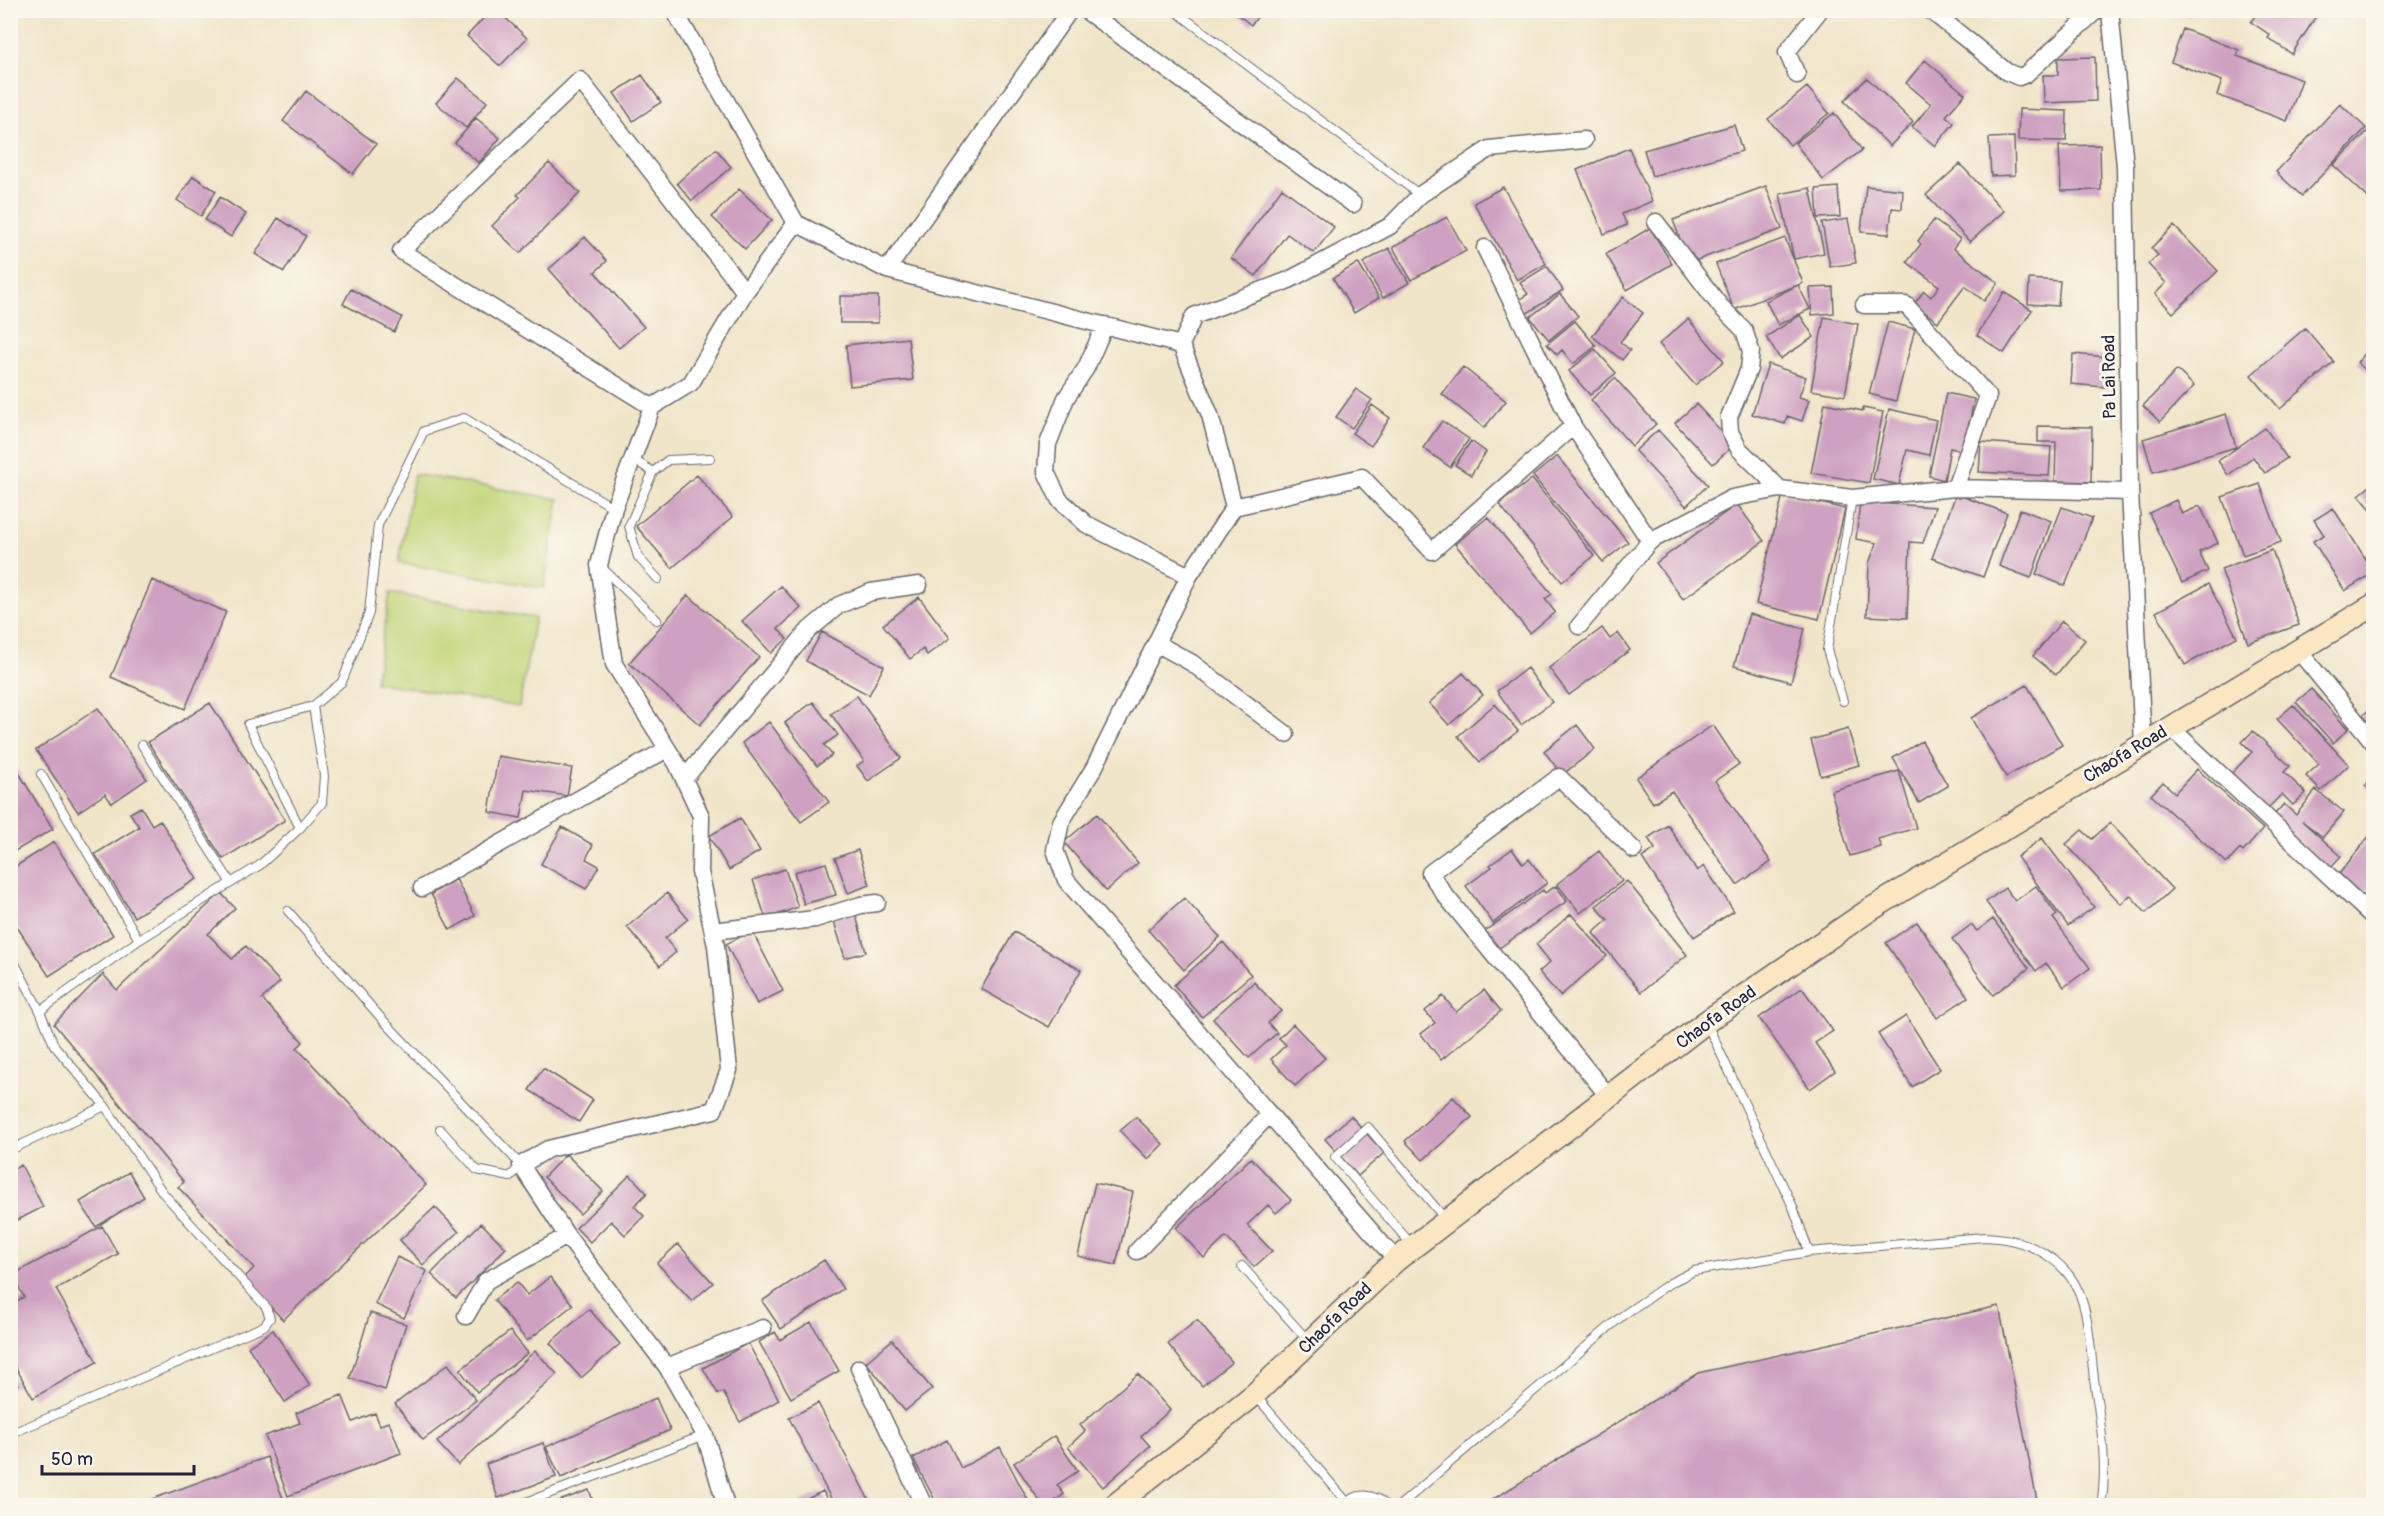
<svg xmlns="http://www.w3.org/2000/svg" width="2384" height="1516" font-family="Pangolin,sans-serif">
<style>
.green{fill:#c1d477;stroke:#727b59;stroke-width:1.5}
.building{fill:#cea0c1}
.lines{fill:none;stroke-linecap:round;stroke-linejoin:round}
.lane-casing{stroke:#6a666d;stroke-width:10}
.street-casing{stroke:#6a666d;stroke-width:19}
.secondary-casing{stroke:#6a666d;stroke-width:25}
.lane{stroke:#fff;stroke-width:8}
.street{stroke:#fff;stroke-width:16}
.secondary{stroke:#fbe6c4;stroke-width:22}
.labels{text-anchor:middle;stroke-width:6;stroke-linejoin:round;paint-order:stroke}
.street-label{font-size:18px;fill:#22223b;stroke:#fbf7ec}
</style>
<rect width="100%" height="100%" fill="#fbf7ec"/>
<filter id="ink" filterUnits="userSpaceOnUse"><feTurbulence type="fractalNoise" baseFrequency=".0167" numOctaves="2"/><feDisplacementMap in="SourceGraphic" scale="12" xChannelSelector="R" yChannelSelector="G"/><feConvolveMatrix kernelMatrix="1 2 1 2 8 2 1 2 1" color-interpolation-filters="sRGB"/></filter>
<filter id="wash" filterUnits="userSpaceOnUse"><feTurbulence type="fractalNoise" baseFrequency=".008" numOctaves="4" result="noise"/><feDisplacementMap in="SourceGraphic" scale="24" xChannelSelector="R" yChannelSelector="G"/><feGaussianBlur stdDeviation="1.35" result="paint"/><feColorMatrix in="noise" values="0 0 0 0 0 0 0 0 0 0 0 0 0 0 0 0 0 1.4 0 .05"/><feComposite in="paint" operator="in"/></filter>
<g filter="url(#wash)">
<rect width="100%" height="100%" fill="#f1e5c9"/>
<path class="green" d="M414,474L559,499L544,588L399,563Z
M390,593L535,618L519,707L375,682Z"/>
<g id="blocks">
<path class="building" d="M491,10H497L527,38L500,66L467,36Z
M1232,10H1263L1251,25Z
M2170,10H2191L2190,16Z
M2259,10H2304L2315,18L2292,54L2268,38L2270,35L2251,22Z
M2183,29L2239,50L2237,56L2302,80L2287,121L2217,95L2222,81L2171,62Z
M2095,57L2096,101L2044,103L2043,75H2058V58Z
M1925,60L1965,94L1946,116L1954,123L1935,146L1912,127L1931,104L1906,83Z
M642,75L661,102L633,121L614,93Z
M458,78L487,102L466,128L436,103Z
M1867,78L1913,122L1890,146L1844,101Z
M1807,87L1829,113L1790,145L1768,119Z
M306,91L376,144L353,174L283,121Z
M2340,104L2366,128L2302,196L2276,172Z
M2019,109L2067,111L2066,141L2018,140Z
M1834,113L1862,150L1823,180L1795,143Z
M476,118L500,138L479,163L455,143Z
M1734,125L1742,151L1652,176L1644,150Z
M2372,127L2374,128V203L2333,165Z
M2014,137L2015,175L1991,176L1989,138Z
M2100,145L2101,190L2061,191L2059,146Z
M1629,148L1652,201L1622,214L1627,225L1604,234L1577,170Z
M716,149L731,167L692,201L677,183Z
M549,163L580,193L520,253L492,226L520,197L517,195Z
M1960,164L2004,211L1970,242L1926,195Z
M193,176L216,191L201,216L177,200Z
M1766,186L1782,229L1689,263L1673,220Z
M1866,186L1903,190L1902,209L1892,208L1889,234L1861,232Z
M1503,187L1546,264L1517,280L1474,203Z
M1838,187L1840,217L1818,218L1816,189Z
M1282,188L1334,227L1314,253L1287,234L1256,276L1231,258Z
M1810,188L1824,253L1794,259L1780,194Z
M739,189L772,220L745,249L712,217Z
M220,197L246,214L231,237L205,220Z
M1447,217L1466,251L1411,280L1393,247Z
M278,218L306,236L284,272L255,254Z
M1848,219L1856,263L1830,267L1822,223Z
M1934,220L1960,239L1953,248L1998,283L1984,301L1965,286L1938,322L1914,304L1924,291L1931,297L1939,286L1907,262L1921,244L1918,241Z
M2174,226L2218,271L2173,313L2155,294L2166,283L2148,264L2158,255L2151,248Z
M1650,228L1672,264L1627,290L1606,254Z
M585,237L607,261L595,272L644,327L619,348L549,269Z
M1785,238L1803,283L1734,310L1716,264Z
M1389,248L1409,283L1383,298L1363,263Z
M1358,263L1379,298L1354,313L1333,278Z
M1547,266L1563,290L1526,314L1517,301L1528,294L1520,283Z
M2029,279L2060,281L2058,306L2028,304Z
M1798,285L1810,309L1778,325L1766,301Z
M1833,287L1834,313L1812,315L1810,288Z
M351,289L402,317L394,332L343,304Z
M2004,292L2032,310L2004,353L1977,335Z
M1560,294L1578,316L1549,340L1530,317Z
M840,296H878V323H840Z
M1623,297L1643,313L1620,342L1630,350L1622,360L1592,336Z
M1800,315L1814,337L1780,359L1766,337Z
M1824,317L1858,324L1845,396L1811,390Z
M1688,319L1724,361L1695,385L1659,344Z
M1575,321L1596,346L1573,364L1562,350L1557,355L1547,344Z
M1888,322L1915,329L1896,401L1869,394Z
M2305,328L2334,362L2280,409L2251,375Z
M908,338L913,380L850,386L846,345Z
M2374,343V376L2357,363Z
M1595,349L1616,373L1590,395L1569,371Z
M2073,354L2107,357L2104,387L2071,384Z
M1768,364L1806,377L1799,397L1809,400L1802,421L1787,416L1785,424L1752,414Z
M1463,367L1506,401L1484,428L1442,394Z
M2177,370L2194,386L2160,422L2143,406Z
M1615,378L1656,424L1632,446L1591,400Z
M1356,389L1372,400L1352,428L1336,417Z
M1946,393L1974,399L1964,451L1950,448L1944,480L1929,476Z
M1825,403L1863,411V408L1883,412L1869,483L1811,473Z
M1696,404L1734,445L1713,464L1675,423Z
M1372,405L1390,418L1371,446L1352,433Z
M1889,409L1936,420L1929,455L1907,450L1899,485L1873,479Z
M2226,414L2236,447L2153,472L2143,439Z
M1442,421L1469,439L1450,467L1423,448Z
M2038,426L2092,427L2091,482L2055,481L2056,442H2038Z
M2265,428L2287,458L2265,473L2253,457L2228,475L2218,461Z
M1658,430L1708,485L1686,506L1635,451Z
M1471,441L1486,452L1471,475L1455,465Z
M1981,442L2051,447L2049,476L1979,472Z
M1557,456L1628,542L1603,562L1533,476Z
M697,475L733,517L672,568L636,526Z
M1532,479L1594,556L1562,582L1499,504Z
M2374,483V513L2359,495Z
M2260,484L2281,542L2243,555L2222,497Z
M1783,494L1845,509L1819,619L1756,604Z
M1956,494L2007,513L1983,577L1932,558Z
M2176,500L2182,514L2200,506L2218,543L2199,552L2208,571L2182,583L2149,513Z
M1860,502L1935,507L1923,543L1910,542L1907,618L1867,616L1869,563L1877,543L1856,539Z
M1737,504L1764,541L1683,599L1656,563Z
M2062,507L2092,518L2065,586L2036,574Z
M2333,508L2374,572L2345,591L2313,541L2324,535L2314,520Z
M2020,509L2051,521L2031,578L1999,566Z
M1488,517L1552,594L1545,599L1555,612L1530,633L1455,544Z
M2272,550L2299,625L2248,643L2221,569Z
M152,580L226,612L185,709L111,677Z
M2208,584L2237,637L2185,665L2156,612Z
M781,586L801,608L778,629L787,639L771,653L742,621Z
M688,595L759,657L700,725L629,663Z
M919,597L950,638L927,655L923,649L910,659L883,625Z
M1749,614L1805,629L1791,682L1734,666Z
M2062,621L2085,640L2056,675L2033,656Z
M1602,628L1610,639L1618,633L1630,650L1569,695L1549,668Z
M822,632L884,666L869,695L806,661Z
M1527,668L1552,702L1521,725L1497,691Z
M1463,673L1483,695L1449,725L1429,703Z
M2027,685L2062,745L2006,777L1971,718Z
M2311,689L2348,729L2333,743L2296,702Z
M857,696L901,758L868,781L857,766L864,761L831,714Z
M813,702L838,735L824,745L832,755L817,766L785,723Z
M210,703L285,820L223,859L148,742Z
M1495,704L1518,731L1480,762L1458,736Z
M2293,705L2349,765L2321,791L2306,776L2319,764L2277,719Z
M2374,705V738L2357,721Z
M98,708L147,779L112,803L105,794L78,812L36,750Z
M769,722L829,802L801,822L742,743Z
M1577,725L1595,749L1562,775L1544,751Z
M1713,725L1739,764L1715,781L1771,862L1737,885L1672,791L1653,803L1636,778Z
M1848,729L1859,765L1821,776L1811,740Z
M2253,731L2290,766L2284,772L2306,793L2293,805L2282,794L2266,810L2230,775L2252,752L2242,742Z
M1922,741L1948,786L1919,803L1893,758Z
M498,756L572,768L567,796L526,790L521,818L489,812Z
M10,758L53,829L10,854Z
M2197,769L2263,829L2243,852L2240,849L2227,863L2151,795L2163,782L2175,793Z
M1899,771L1916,828L1878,839L1881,847L1850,856L1831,791Z
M2374,776V793L2365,786Z
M2316,790L2344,812L2323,837L2302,821L2341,856L2329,869L2272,817L2284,804L2296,815Z
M141,807L152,825L160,820L197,879L134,917L95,854L139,827L130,813Z
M1097,814L1138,863L1106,891L1064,842Z
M740,818L760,851L729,870L709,836Z
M2110,823L2172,889L2146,913L2130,895L2121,904L2066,844L2082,830L2092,839Z
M1668,825L1697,871L1704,866L1734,911L1694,937L1642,858L1655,849L1648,838Z
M562,827L593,845L586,859L599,866L586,889L541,864Z
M2374,830V883L2361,898L2336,878Z
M2042,838L2094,907L2068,926L2017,857Z
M54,842L113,935L49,976L10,916V870Z
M1512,849L1523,864L1529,859L1547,883L1493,923L1466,886L1492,867L1490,865Z
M858,850L870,885L848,893L835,858Z
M1599,851L1622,881L1580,913L1557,884Z
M826,863L836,895L804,904L794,872Z
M785,869L798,907L766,919L753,880Z
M456,879L475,916L450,930L431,894Z
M1627,881L1687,955L1641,992L1593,933L1608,920L1596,906Z
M1556,886L1567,901L1495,951L1482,933L1543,890L1545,893Z
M2036,886L2057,915L2053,918L2090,968L2064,987L2046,963L2036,971L1986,902L2005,888L2015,901Z
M221,893L235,908L208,934L232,959L246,946L280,982L262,999L303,1042L297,1048L426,1185L283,1320L244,1278L254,1268L178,1187L184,1182L54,1024L103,974L117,990Z
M667,893L688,919L665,938L676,952L660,966L627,927Z
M1184,898L1220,937L1184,970L1148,930Z
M855,912L866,952L845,958L833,918Z
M1571,914L1607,956L1560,996L1539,972L1550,962L1536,944Z
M1993,919L2029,968L1993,995L1952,939L1971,925L1977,931Z
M1917,922L1968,997L1937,1018L1886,943Z
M752,931L783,991L757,1004L726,944Z
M1014,932L1081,970L1049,1027L981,989Z
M1223,942L1251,975L1202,1017L1174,985Z
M1254,982L1281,1011L1268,1023L1277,1033L1249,1058L1213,1019Z
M1802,988L1833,1031L1815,1043L1835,1071L1810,1089L1759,1018Z
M1484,990L1501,1011L1441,1060L1421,1034L1435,1023L1425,1011L1443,996L1456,1012Z
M1906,1016L1940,1069L1912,1087L1878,1034Z
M1293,1024L1325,1058L1295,1086L1271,1059L1286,1045L1279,1038Z
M543,1068L593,1100L579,1122L529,1090Z
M1453,1097L1472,1117L1423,1160L1405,1141Z
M1351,1116L1384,1153L1358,1176L1325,1139Z
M1136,1117L1163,1144L1148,1159L1120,1131Z
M566,1154L603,1191L580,1214L544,1177Z
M1251,1158L1291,1200L1276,1213L1268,1205L1247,1225L1272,1251L1254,1267L1226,1237L1204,1258L1176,1228Z
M21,1165L43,1207L10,1224V1171Z
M129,1172L144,1197L96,1227L80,1202Z
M630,1175L647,1193L634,1206L644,1216L625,1235L611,1221L590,1242L576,1228Z
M1095,1183L1133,1192L1116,1265L1078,1256Z
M435,1207L459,1232L423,1265L400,1240Z
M481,1223L506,1248L456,1298L431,1274Z
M102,1226L118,1254L56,1289L97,1362L33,1398L10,1357V1305L24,1297L12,1275Z
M678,1244L713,1283L692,1301L657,1263Z
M397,1257L427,1271L404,1318L375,1304Z
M824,1260L843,1289L781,1329L762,1301Z
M550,1277L573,1305L527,1341L494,1300L517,1282L527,1295Z
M1999,1306L2038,1506H1482L1698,1373Z
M589,1309L620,1344L581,1378L550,1343Z
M370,1313L406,1324L385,1390L350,1378Z
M1197,1320L1232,1362L1202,1386L1168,1344Z
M811,1322L839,1371L791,1398L759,1342L775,1332L780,1340Z
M273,1330L310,1385L285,1402L248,1347Z
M510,1331L528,1353L477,1392L460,1370Z
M892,1340L932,1389L905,1411L866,1362Z
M748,1343L779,1400L740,1422L723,1392L718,1394L703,1368Z
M535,1351L557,1374L458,1465L437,1442Z
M448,1364L476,1400L423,1440L395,1404Z
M10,1370L18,1385L10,1389Z
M1138,1374L1170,1410L1141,1436L1150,1446L1103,1487L1068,1447L1085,1431L1080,1425Z
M342,1395L353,1422L375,1413L380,1425L389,1422L401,1453L288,1496L265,1436L300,1423L296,1413Z
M656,1398L670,1430L561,1478L546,1447Z
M818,1403L872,1506H835L789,1418Z
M1054,1436L1078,1471L1057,1485L1064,1494L1048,1506H1043L1014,1463Z
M947,1440L961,1468L1000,1447L1031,1506H938L913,1458Z
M543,1443L556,1477L498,1498L486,1464Z
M267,1457L284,1501L273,1506H149L147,1501Z
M589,1490L595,1506H548V1505Z
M823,1491L830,1506H793Z"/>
</g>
</g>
<g filter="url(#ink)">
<use href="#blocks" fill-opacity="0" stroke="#6a666d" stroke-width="1.5"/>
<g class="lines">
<defs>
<path id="lane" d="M1174,10L1420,195
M633,459L653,472L668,460L710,458
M653,472L629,526L638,557L658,579
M602,568L657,620
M1843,701L1827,650L1852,498
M142,745L231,883
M41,774L139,940
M300,828L248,724L313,706
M288,911L381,1018L521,1165L510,1177L477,1170L440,1129
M10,954L40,1011L139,940L260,865L300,828L322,803L324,776L313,706L342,682L369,613L378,525L424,431L464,418L614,508
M1706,1022L1793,1207L1809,1252
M10,1150L105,1106
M1413,1246L1335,1157L1368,1127L1446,1220
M1242,1266L1309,1342
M1255,1395L1347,1502
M10,1434L264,1326L270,1318L266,1307L163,1193L105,1106L54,1045L40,1011
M516,1506L705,1435
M1344,1506C1356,1491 1374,1493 1387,1506
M1399,1506L1622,1316L1670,1283L1694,1271L1809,1252L1984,1237C2027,1238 2071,1259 2083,1304C2091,1330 2091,1360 2095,1386C2101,1426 2108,1465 2101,1506"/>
<path id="street" d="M674,10L796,223L887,270L1181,345L1210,415L1234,507
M1085,10L1353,204
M1930,10L2007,72L2019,77L2026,74L2097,10
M2110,10L2125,166L2130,492L2143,743
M1797,75L1787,52L1820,10
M1656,222L1721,307L1744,330L1751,351L1749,369L1729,417L1730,432L1739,449L1780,489
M1485,248L1573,426L1650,541
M887,270L1070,10
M1864,305H1906L1988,396L1955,488
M1105,325L1086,368L1066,398L1048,444L1046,472L1059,499L1086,524L1189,576
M1181,345L1194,316L1289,280L1390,226L1420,195L1489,149L1584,140
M652,407L401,251L580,80L745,292
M1579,626L1650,541L1732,498L1780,489L1852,498L1955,488L2130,492
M1156,643L1094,768L1061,822L1055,850L1066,880L1396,1260
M2298,650L2374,743
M2170,727L2374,918
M1286,734L1192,663L1156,643L1189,576L1234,507L1362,477L1432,551L1573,426
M684,779L809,630L839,605L871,592L919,585
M422,888L667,749
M713,931L815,919L861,905L877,903
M1609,1097L1445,895L1430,873L1559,777L1634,850
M1137,1251L1268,1116
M466,1316L486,1281L567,1236
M667,1367L763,1328
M859,1368L924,1506
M726,1506L705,1435L667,1367L567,1236L521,1165L548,1149L714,1110L729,1070L716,946L700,872L701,816L677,764L614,664L599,565L614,508L652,407L691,383L745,292L796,223"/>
<path id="secondary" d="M1114,1506L1255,1394L1396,1260L1706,1022L1868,911L2374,605"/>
</defs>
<use href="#lane" class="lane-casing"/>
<use href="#street" class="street-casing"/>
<use href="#secondary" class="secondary-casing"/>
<use href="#lane" class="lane"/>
<use href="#street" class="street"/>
<use href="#secondary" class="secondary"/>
</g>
</g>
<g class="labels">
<g class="street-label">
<text transform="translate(2109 377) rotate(-91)" y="6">Pa Lai Road</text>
<text transform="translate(2125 754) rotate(-31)" y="6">Chaofa Road</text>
<text transform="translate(1716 1017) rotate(-36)" y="6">Chaofa Road</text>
<text transform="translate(1335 1318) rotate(-44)" y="6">Chaofa Road</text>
</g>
</g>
<rect width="2384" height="1516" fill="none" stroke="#fbf7ec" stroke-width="36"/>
<path d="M42 1465v9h152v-9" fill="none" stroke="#22223b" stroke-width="3"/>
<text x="51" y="1465" font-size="18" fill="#22223b" stroke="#fbf7ec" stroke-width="4.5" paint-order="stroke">50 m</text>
</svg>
